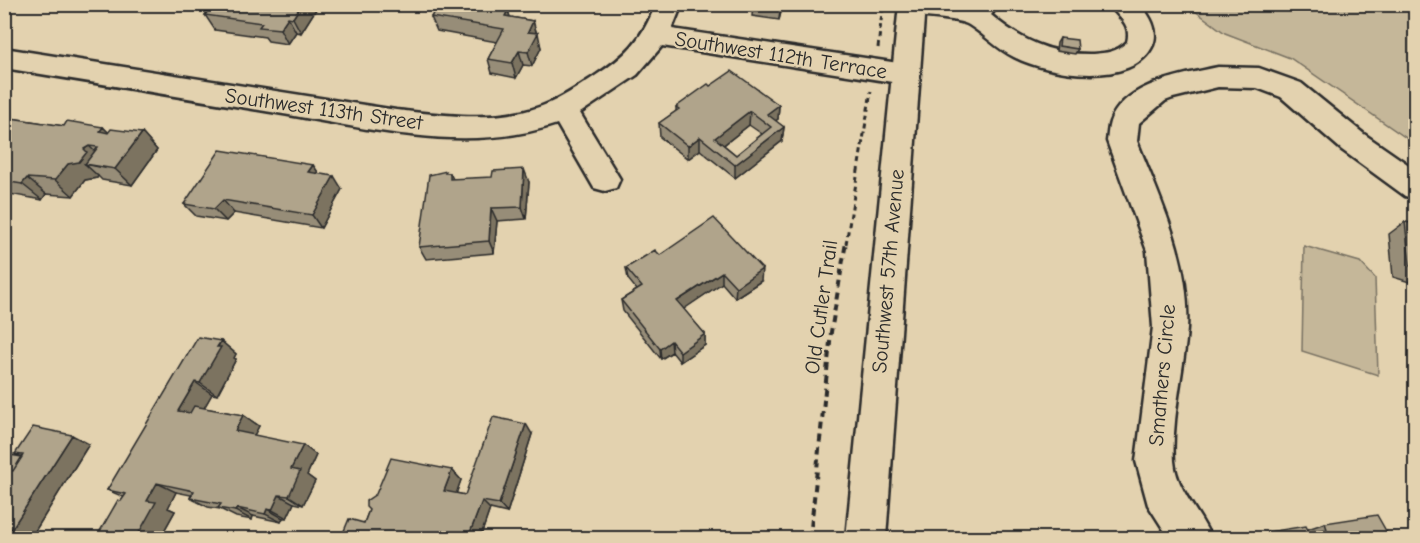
<svg xmlns="http://www.w3.org/2000/svg" width="1420" height="543" font-family="'Comic Neue',sans-serif">
<style>
.green{fill:#c5b799;stroke:#787162;stroke-width:1.5}
.lines{fill:none;stroke-linecap:round;stroke-linejoin:round}
.minor-casing{stroke:#2b2b2b;stroke-width:5}
.major-casing{stroke:#2b2b2b;stroke-width:5}
.path-far1{stroke:#2b2b2b;stroke-width:3;stroke-dasharray:5 4;stroke-linecap:butt}
.path{stroke:#2b2b2b;stroke-width:4;stroke-dasharray:7 5;stroke-linecap:butt}
.minor{fill:#e3d2af;fill-rule:evenodd}
.major{fill:#e3d2af;fill-rule:evenodd}
.wall{fill:#978d78;stroke:#2b2b2b;stroke-width:1.5;fill-rule:evenodd}
.shaded-wall{fill:#7b7361;stroke:#2b2b2b;stroke-width:1.5}
.building{fill:#b0a48b;stroke:#2b2b2b;stroke-width:1.5;fill-rule:evenodd}
.labels{text-anchor:middle;stroke-width:4.5;stroke-linejoin:round;paint-order:stroke}
.street-label{font-size:21px;fill:#2b2b2b;stroke:#e3d2af}
</style>
<rect width="100%" height="100%" fill="#e3d2af"/>
<filter id="ink" filterUnits="userSpaceOnUse"><feTurbulence type="fractalNoise" baseFrequency=".0167" numOctaves="2"/><feDisplacementMap in="SourceGraphic" scale="12" xChannelSelector="R" yChannelSelector="G"/><feConvolveMatrix kernelMatrix="1 2 1 2 8 2 1 2 1" color-interpolation-filters="sRGB"/></filter>
<g filter="url(#ink)">
<path class="green" d="M1187,5H1415V144L1290,58L1225,33Z
M1304,246L1360,262L1375,278L1378,375L1302,351Z"/>
<g class="lines">
<defs>
<path id="minor" d="M656,4H682L672,29L905,64L915,67L919,74L915,81L905,84L662,46L637,75L580,113L620,179L616,188L605,191L594,188L557,124C464,156 359,126 265,111C178,96 91,82 4,68V48L396,110C442,115 497,123 542,106C561,99 578,87 595,76C626,56 642,40 656,4Z
M899,4H999L991,15C1021,41 1053,55 1093,54C1106,53 1117,52 1127,42C1132,23 1118,18 1109,4H1140C1150,16 1159,30 1153,45C1133,89 1047,74 1014,57C997,49 985,35 969,25C959,18 918,18 902,13L898,7Z
M1218,67L1259,68L1301,83L1364,134L1416,170V199L1405,196L1342,150L1281,97L1257,88L1218,87L1173,98L1165,101L1139,123L1137,141C1161,201 1191,262 1187,329C1184,371 1171,419 1174,461C1176,489 1200,512 1211,538H1169L1148,505L1136,461L1153,327L1147,251L1107,141C1108,135 1108,128 1110,122C1124,83 1183,75 1218,67Z"/>
<path id="major" d="M899,4H925L886,538H846Z"/>
</defs>
<use href="#minor" class="minor-casing"/>
<use href="#major" class="major-casing"/>
<path class="path-far1" d="M878,48L883,4
M846,244L871,91"/>
<path class="path" d="M810,538L831,332L846,242"/>
<use href="#minor" class="minor"/>
<use href="#major" class="major"/>
</g>
<path class="wall" d="M128,4H147L144,8Z
M213,4H318V6L301,33L296,32L288,44L268,41L265,37L215,30L205,15Z
M753,4H783L779,20L752,16Z
M475,10H508L510,17L533,21L541,48L532,66L523,65L516,78L492,73L488,59L497,42L437,31L431,17Z
M1060,38L1078,49L1075,54L1056,51L1057,43Z
M710,86L779,105L778,119L775,121L784,127L782,141L735,178L700,150L688,159L660,137L659,123L676,111V107ZM749,125L762,134L736,155L724,145Z
M4,117L64,126L103,127L109,133H142L157,150L132,185L102,180L98,176L97,178L85,180L73,196L46,194L42,200L4,193Z
M313,165L319,174L342,189L321,228L234,213L226,221L196,216L184,204Z
M447,173H450L453,179L529,182L526,219L497,221L494,253L426,259L419,247Z
M1416,219V284L1393,277L1389,234L1405,222L1410,223Z
M660,255L761,281L735,298L722,283L683,309L705,334V345L680,362L672,352L661,359L623,311L621,300L637,290L628,279L626,268Z
M221,341L236,354L234,358L236,359L217,395L212,394L204,408L243,415L259,426L254,435L316,455L307,475L315,481L303,505L294,503L287,518H283L281,522L253,516L252,520L236,517L220,509L208,507L190,498L191,495L176,492L168,508L175,511L160,538H96L124,497L107,490Z
M532,434L507,513L490,509L480,538H341L364,523L369,510L452,470L461,480L456,493L465,495Z
M89,444L32,536L4,530V454L22,457L15,454Z
M1325,523L1390,538H1252L1268,532L1308,529Z"/>
<path class="shaded-wall" d="M302,4H318V6L301,33L293,18Z
M781,4H783L779,20L780,10Z
M508,10L512,25L505,16Z
M288,17L296,32L288,44L280,29Z
M533,21L537,35L538,33L541,48L532,66L528,52V32Z
M519,51L523,65L516,78L512,63Z
M779,105L778,119L769,125L767,114Z
M750,111L749,125L717,150L715,138Z
M103,127L120,144L100,131Z
M784,127L782,141L735,178V165Z
M142,133L157,150L132,185L115,169Z
M700,137V150L688,159V146Z
M89,146L106,162L101,165L104,168L85,164L98,176L97,178L85,180L73,196L55,180L68,164L84,149Z
M313,165L322,178L308,172Z
M524,169L529,182L526,219L522,207Z
M334,176L342,189L321,228L312,215Z
M27,178L46,194L42,200L22,184Z
M223,200L234,213L226,221L214,209Z
M491,208L497,221L494,253L489,241Z
M762,269L761,281L735,298L736,287Z
M722,272V283L678,313L677,301Z
M705,334V345L680,362V352Z
M221,341L236,354L234,358L236,359L217,395L200,383Z
M671,341L672,352L661,359L660,349Z
M195,382L212,394L196,422L178,411Z
M243,415L259,426L251,441L235,431Z
M526,424L532,434L507,513L499,504Z
M72,435L89,444L32,536L11,530Z
M303,445L316,455L307,475L315,481L303,505L289,496L291,469Z
M452,470L461,480L454,500L444,491Z
M157,483L176,492L168,508L175,511L160,538H136L147,501Z
M279,495L294,503L287,518L272,510Z
M482,501L490,509L480,538H468Z
M237,508L253,516L252,520L235,511Z
M267,509L283,518L281,522L265,514Z"/>
<path class="building" d="M213,4H302L293,18L288,17L280,29L259,27L262,23L205,15Z
M753,4H781L780,10L753,6Z
M438,5L475,10L478,5L508,10L505,16L533,21L528,32L538,33L528,52L519,51L512,63L488,59L504,29L431,17Z
M1060,38L1077,40L1078,49L1059,46Z
M732,71L779,105L767,114L784,127L735,165L700,137L688,146L659,123L679,109L676,107L708,84L710,86ZM750,111L771,127L736,155L715,138Z
M4,117L64,126L67,121L103,127L100,131L108,133L111,129L142,133L115,169L85,164L98,147L89,146L84,149L87,152L79,162L68,164L55,180L27,178L22,184L4,181Z
M220,150L313,165L308,172L334,176L312,215L223,200L214,209L184,204Z
M524,169L522,207L491,208L489,241L419,247L429,175L446,171L445,173H450V179L492,177L493,171Z
M714,218L762,269L736,287L722,272L677,301L705,334L680,352L671,341L660,349L621,300L642,287L626,268L655,250L660,255Z
M1405,222L1416,224V267L1410,265Z
M198,337L221,341L217,347H221L200,383L195,382L178,411L190,413L194,406L243,415L235,431L303,445L291,469L300,471L289,496L279,495L272,510L267,509L265,514L237,508L235,511L218,508L221,504L190,498L194,491L157,483L147,501L156,502L136,538H96L118,500L121,501L126,494L107,490Z
M493,417L526,424L499,504L482,501L468,538H341L349,519L364,523L369,510L366,507V501L376,494L391,458L452,470L444,491L465,495Z
M33,427L72,435L11,530L4,529V469L13,471L23,455L15,454Z
M4,454L22,457L13,471L4,469Z
M1377,515L1390,538H1271L1268,532L1306,526L1309,532L1327,529L1325,523Z"/>
</g>
<g class="labels">
<g class="street-label">
<text transform="translate(781 55) rotate(9)" y="7">Southwest 112th Terrace</text>
<text transform="translate(324 109) rotate(8)" y="7">Southwest 113th Street</text>
<text transform="translate(888 271) rotate(-85)" y="7">Southwest 57th Avenue</text>
<text transform="translate(821 307) rotate(-82)" y="7">Old Cutler Trail</text>
<text transform="translate(1162 375) rotate(-85)" y="7">Smathers Circle</text>
</g>
</g>
<rect width="1420" height="543" fill="none" stroke="#e3d2af" stroke-width="24"/>
<rect x="12" y="12" width="1396" height="519" fill="none" stroke="#2b2b2b" stroke-width="2" filter="url(#ink)"/>
</svg>
